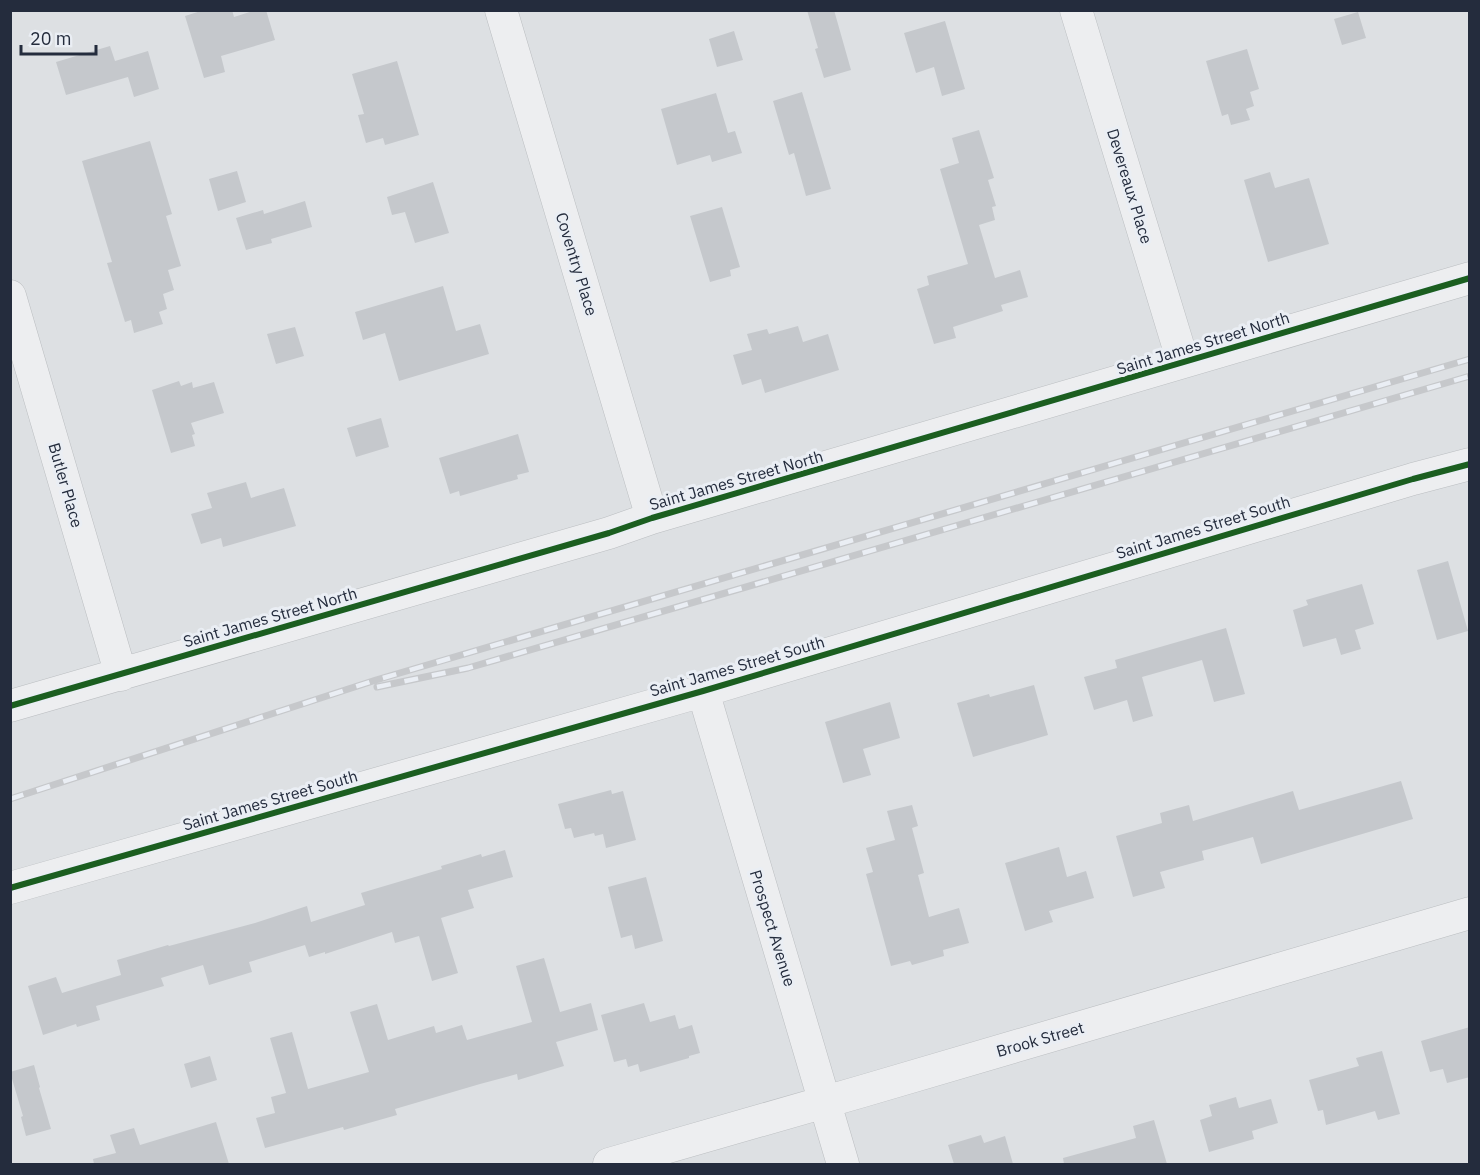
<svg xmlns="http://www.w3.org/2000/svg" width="1480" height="1175" font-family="'IBM Plex Sans',sans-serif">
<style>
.building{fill:#c5c8cc}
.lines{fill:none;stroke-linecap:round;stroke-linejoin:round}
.minor-casing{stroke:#bbbec1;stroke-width:33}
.minor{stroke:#edeef0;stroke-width:32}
.rail-casing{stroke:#c6c8cb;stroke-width:7}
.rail{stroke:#eaeef4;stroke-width:4.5;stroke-dasharray:14;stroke-linecap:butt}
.cycleway-casing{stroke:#eaeef4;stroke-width:10}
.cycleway{stroke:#1b5e20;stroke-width:6}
.labels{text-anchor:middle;stroke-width:6;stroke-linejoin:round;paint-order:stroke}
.street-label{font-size:16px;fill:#242c3d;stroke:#eaeef4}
</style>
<rect width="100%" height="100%" fill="#dde0e3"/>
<path class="building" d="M204,10H232L234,17L256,10H266L275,40L221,56L225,72L204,78L185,16Z
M807,10H834L851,70L824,78L815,49L818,48Z
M1358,12L1366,38L1342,45L1334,19Z
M945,21L965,89L942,96L934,67L916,73L904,33Z
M734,31L743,60L717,67L709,39Z
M110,46L115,61L148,51L159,89L134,97L128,77L66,95L56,62Z
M1247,49L1259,89L1250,92L1254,106L1246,109L1250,120L1231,125L1228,114L1222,116L1206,61Z
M397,61L419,135L385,145L383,138L366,143L358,115L364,114L352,74Z
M802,92L831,189L806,196L794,153L789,155L773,101Z
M716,93L728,133L735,131L742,153L712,162L710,155L677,165L661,109Z
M979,130L994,178L988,180L996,206L992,207L995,220L979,225L995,278L1020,270L1028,297L1001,305L1003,311L953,327L956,338L934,344L917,289L929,285L927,276L968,264L940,169L959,163L952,138Z
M150,141L172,214L166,216L181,266L168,270L174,290L163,294L167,309L159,312L163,324L134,333L131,320L125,322L107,263L112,262L82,161Z
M237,171L246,202L218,211L209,179Z
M1270,172L1275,188L1309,178L1329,244L1268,262L1244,180Z
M433,182L449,233L415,243L405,212L392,215L387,197Z
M305,201L312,227L271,239L272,243L246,250L236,218L263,210L264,214Z
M722,207L740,267L730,270L731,276L710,282L690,216Z
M443,286L456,331L480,324L489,354L399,381L385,333L363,340L355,312Z
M798,326L803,342L828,334L839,370L765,393L761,379L742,385L733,355L752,350L747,334L767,329L769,334Z
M295,327L304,356L276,364L267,334Z
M179,381L181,386L192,382L193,388L214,382L224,413L191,423L195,434L192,435L195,446L171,453L152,390Z
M381,418L389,447L356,457L347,428Z
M518,434L529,472L517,475L518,479L460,496L459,491L450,494L439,458Z
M246,482L251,498L284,488L296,526L223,547L221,538L201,544L191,514L212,508L207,493Z
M1448,561L1468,631L1437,640L1417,570Z
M1362,584L1374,624L1355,630L1361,649L1341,655L1336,638L1303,647L1293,610L1308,605L1306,600Z
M1226,628L1245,694L1214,702L1202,660L1142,677L1153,716L1133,722L1127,700L1094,710L1084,677L1117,668L1115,660Z
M1034,685L1048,735L973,757L957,703L989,694L990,697Z
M890,702L900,738L863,749L871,775L843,783L825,722Z
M1401,781L1413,819L1261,864L1253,837L1202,851L1204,860L1160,872L1165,888L1133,897L1116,836L1162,823L1160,813L1189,805L1193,821L1293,791L1299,810Z
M611,790L612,794L623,791L636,840L606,848L603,834L595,836L594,833L574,838L571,828L565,829L558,804Z
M912,805L918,826L912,828L924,873L918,875L929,917L959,908L969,943L943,950L944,956L912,965L910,961L891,966L866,874L873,872L866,848L895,840L887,811Z
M1059,847L1067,877L1086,871L1094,898L1049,911L1053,922L1025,931L1005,863Z
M505,850L513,877L468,890L474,908L441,918L458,973L432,981L419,936L395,943L392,932L325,954V952L309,957L305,945L249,962L252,972L209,985L203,965L161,978L164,986L96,1006L100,1020L77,1027L76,1024L43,1035L28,986L56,977L62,993L121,975L117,960L168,945L169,946L255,923L307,906L311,922L365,905L361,893L442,869L441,866L468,858L481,854L482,857Z
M646,877L663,941L635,949L632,935L621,938L608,887Z
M544,958L560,1012L591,1003L598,1030L556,1042L564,1066L518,1080L517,1074L480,1084L395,1109L397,1115L344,1130L343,1127L265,1148L256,1118L275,1113L271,1097L286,1093L270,1038L292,1032L308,1089L369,1072L350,1012L377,1004L388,1040L434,1026L436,1033L462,1025L467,1040L532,1022L516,966Z
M644,1003L650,1022L675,1015L679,1029L692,1025L700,1053L689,1056V1058L640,1072L638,1064L628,1067L626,1059L614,1062L601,1015Z
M1470,1027V1077L1447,1083L1443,1069L1430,1072L1421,1041Z
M1382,1051L1400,1114L1378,1120L1375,1111L1326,1125L1323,1110L1318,1111L1309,1080L1359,1066L1356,1058Z
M210,1056L217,1080L191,1088L184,1064Z
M34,1065L40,1087L39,1088L51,1129L26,1136L21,1117L23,1116L10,1072Z
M1236,1097L1239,1108L1271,1099L1278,1123L1252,1131L1254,1139L1209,1152L1200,1120L1212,1116L1209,1105Z
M1154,1120L1167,1164H1064L1063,1158L1136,1138L1133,1126Z
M216,1122L229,1164H94L93,1159L116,1153L110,1135L134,1128L140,1145Z
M981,1135L984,1143L1005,1136L1013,1164H954L948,1145Z"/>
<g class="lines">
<defs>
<path id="minor" d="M501,10L652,518
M1076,10L1183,362
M10,296L121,675
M703,691L843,1164
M10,706L609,533L652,518L1470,278
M10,888L703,691L1413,479L1470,464
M609,1164L863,1091L1470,913"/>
</defs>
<use href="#minor" class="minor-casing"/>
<use href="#minor" class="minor"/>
<defs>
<path id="rail" d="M377,687L468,668L1470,376
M10,799L376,680L1470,359"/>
</defs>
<use href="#rail" class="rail-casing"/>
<use href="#rail" class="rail"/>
<defs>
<path id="cycleway" d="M10,706L609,533L652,518L1470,278
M10,888L703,691L1413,479L1470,464"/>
</defs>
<use href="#cycleway" class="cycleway-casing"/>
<use href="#cycleway" class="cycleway"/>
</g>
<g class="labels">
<g class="street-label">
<text transform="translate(1130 186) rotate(73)" y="6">Devereaux Place</text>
<text transform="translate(577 264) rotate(73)" y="6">Coventry Place</text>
<text transform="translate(1203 343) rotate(-17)" y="6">Saint James Street North</text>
<text transform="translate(736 480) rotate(-16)" y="6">Saint James Street North</text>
<text transform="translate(66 485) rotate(74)" y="6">Butler Place</text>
<text transform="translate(1203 527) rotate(-17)" y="6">Saint James Street South</text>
<text transform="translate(270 617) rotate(-16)" y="6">Saint James Street North</text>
<text transform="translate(737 666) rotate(-16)" y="6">Saint James Street South</text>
<text transform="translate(270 800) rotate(-16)" y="6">Saint James Street South</text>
<text transform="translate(773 928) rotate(73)" y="6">Prospect Avenue</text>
<text transform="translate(1040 1039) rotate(-16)" y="6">Brook Street</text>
</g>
</g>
<rect width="1480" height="1175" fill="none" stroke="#242c3d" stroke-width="24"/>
<path d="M21 45v9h75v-9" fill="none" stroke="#242c3d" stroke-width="3"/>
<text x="30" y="45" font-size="18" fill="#242c3d" stroke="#eaeef4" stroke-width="4.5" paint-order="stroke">20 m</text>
</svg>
